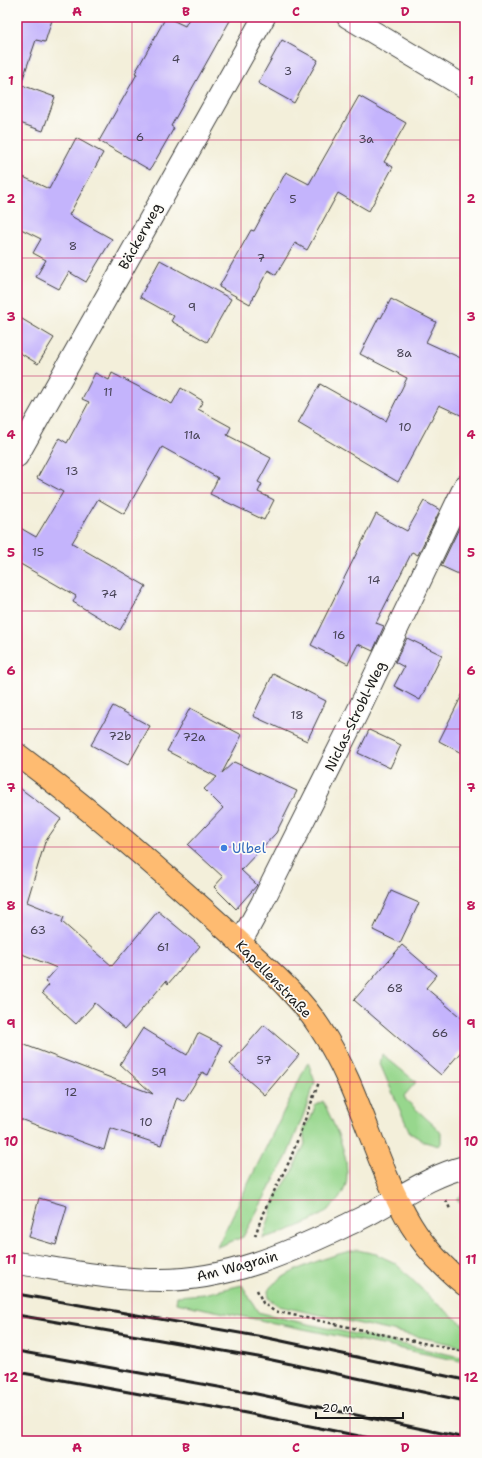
<svg xmlns="http://www.w3.org/2000/svg" width="482" height="1458" font-family="'Shantell Sans',sans-serif">
<style>
.green{fill:#97d78d;stroke:#5a7a54}
.building{fill:#c4b4fc}
.lines{fill:none;stroke-linecap:round;stroke-linejoin:round}
.minor-casing{stroke:#3c3c38;stroke-width:24}
.major-casing{stroke:#3c3c38;stroke-width:24}
.path{stroke:#3c3c38;stroke-width:2.5;stroke-dasharray:3 3;stroke-linecap:butt}
.minor{stroke:#fff;stroke-width:22}
.major{stroke:#febb71;stroke-width:22}
.rail{stroke:#1c1c1c;stroke-width:3}
.grid{fill:none;stroke:#c2185b;stroke-width:1;stroke-opacity:0.55}
.shop-dot{fill:#3f7fe0;stroke:#fdfcf7;stroke-width:1.5}
.labels{text-anchor:middle;stroke-width:3.5;stroke-linejoin:round;paint-order:stroke}
.number-label{font-size:12px;fill:#464254}
.street-label{font-size:14px;fill:#1c1c1c;stroke:#fdfcf7}
.shop-label{font-size:14px;fill:#366cbe;stroke:#fdfcf7;text-anchor:start}
.neatline{fill:none;stroke:#c2185b;stroke-width:1.5}
.grid-label{font-size:13px;text-anchor:middle;font-weight:bold;fill:#c2185b}
</style>
<rect width="100%" height="100%" fill="#fdfcf7"/>
<filter id="ink" filterUnits="userSpaceOnUse"><feTurbulence type="fractalNoise" baseFrequency=".025" numOctaves="2"/><feDisplacementMap in="SourceGraphic" scale="8" xChannelSelector="R" yChannelSelector="G"/><feConvolveMatrix kernelMatrix="1 2 1 2 8 2 1 2 1" color-interpolation-filters="sRGB"/></filter>
<filter id="wash" filterUnits="userSpaceOnUse"><feTurbulence type="fractalNoise" baseFrequency=".012" numOctaves="4" result="noise"/><feDisplacementMap in="SourceGraphic" scale="16" xChannelSelector="R" yChannelSelector="G"/><feGaussianBlur stdDeviation="0.9" result="paint"/><feColorMatrix in="noise" values="0 0 0 0 0 0 0 0 0 0 0 0 0 0 0 0 0 1.4 0 .05"/><feComposite in="paint" operator="in"/></filter>
<g filter="url(#wash)">
<rect width="100%" height="100%" fill="#f3efda"/>
<path class="green" d="M382,1054L416,1082L404,1096L406,1100L437,1128L441,1133V1143L439,1146L425,1142L410,1133L380,1064Z
M308,1062L315,1082L303,1116L287,1156L243,1237L217,1247Z
M323,1101C333,1123 347,1149 347,1174C348,1213 293,1230 263,1238L276,1197L293,1171L297,1160L305,1144L303,1129L311,1118L315,1106Z
M465,1192V1234L460,1228L463,1206L457,1199Z
M357,1250L376,1254L395,1263L436,1303L465,1326V1347L279,1306L269,1299L268,1291C275,1274 338,1252 357,1250Z
M242,1285L258,1312L290,1320L465,1358V1362L176,1303L177,1296L204,1294Z"/>
<g id="blocks">
<path class="building" d="M17,17H53L45,42L36,40L21,84H19L55,97L43,131L17,122Z
M166,17L185,26L190,17H232L171,126L174,128L150,170L99,141L137,74L135,73Z
M282,40L318,60L294,103L258,83Z
M359,96L406,123L384,162L393,167L369,211L338,193L307,250L295,243L276,275L268,270L250,304L219,287L251,230L254,231L286,172L309,184Z
M76,138L103,153L69,215L112,239L86,282L69,272L59,289L36,277L46,260L33,253L41,239L17,227V174L49,189Z
M160,260L231,299L207,342L171,321L174,316L140,297Z
M391,299L436,322L426,342L465,360V417L439,405L398,482L298,423L320,384L386,421L407,378L360,354L379,317L381,318Z
M17,316L54,338L38,364L17,351Z
M95,373L109,380L112,373L172,404L181,388L203,401L198,409L231,427L227,435L271,458L258,482L262,484L258,492L274,500L264,520L210,494L218,478L162,447L124,514L98,499L72,543L146,586L120,630L73,602L76,596L17,562V526L36,537L63,492L37,478L59,438L67,443L89,402L82,399Z
M424,501L440,510L418,555L412,552L376,623L384,626L373,651L358,644L348,664L311,645L376,514L407,531Z
M462,522L465,524V577L441,566Z
M407,638L442,655L420,700L394,686L404,667L395,662Z
M273,674L326,701L307,741L253,716Z
M465,689V755L439,741Z
M113,706L150,726L128,765L91,745Z
M190,708L242,735L222,773L234,762L297,791L276,833L241,870L257,885L236,909L214,887L223,877L188,845L223,808L204,789L217,777L167,751Z
M369,730L401,745L390,768L358,753Z
M17,786L61,819L45,842L27,902L64,917L62,922L112,966L158,911L200,946L168,984L166,981L125,1029L95,1003L76,1024L42,993L49,985L45,982L57,968L17,952Z
M391,891L419,903L400,943L373,930Z
M402,945L437,975L426,988L465,1021V1047L441,1075L354,1000Z
M264,1025L299,1055L265,1095L230,1064Z
M143,1028L187,1055L198,1033L222,1045L208,1075L202,1072L184,1101L177,1097L161,1145L110,1128L104,1150L17,1118V1042L153,1094L120,1064Z
M39,1198L67,1206L56,1245L29,1237Z"/>
</g>
</g>
<g filter="url(#ink)">
<use href="#blocks" fill-opacity="0" stroke="#3c3c38" stroke-width="1"/>
<g class="lines">
<defs>
<path id="minor" d="M348,17L465,87
M17,456L264,17
M240,943L262,903L357,713L465,486
M17,1263C65,1270 113,1280 161,1280C226,1280 286,1254 343,1227C355,1221 367,1216 378,1209C407,1193 433,1175 465,1167"/>
<path id="major" d="M17,754C91,810 163,872 232,935C262,964 297,992 320,1028C361,1090 374,1163 411,1225C425,1248 444,1268 465,1285"/>
</defs>
<use href="#minor" class="minor-casing"/>
<use href="#major" class="major-casing"/>
<path class="path" d="M446,1200L450,1209
M255,1236L263,1213L290,1160L319,1082
M257,1290L263,1303L274,1311L465,1352"/>
<use href="#minor" class="minor"/>
<use href="#major" class="major"/>
<path class="rail" d="M17,1294L263,1337L465,1380
M17,1315L258,1357L465,1401
M17,1351L252,1393L465,1438
M17,1372L246,1413L384,1441"/>
</g>
</g>
<path class="grid" d="M132,17V1441M241,17V1441M350,17V1441M17,140H465M17,258H465M17,376H465M17,493H465M17,611H465M17,729H465M17,847H465M17,965H465M17,1082H465M17,1200H465M17,1318H465"/>
<circle class="shop-dot" cx="224" cy="848" r="4"/>
<g class="labels">
<g class="number-label">
<text x="176" y="63">4</text>
<text x="288" y="75">3</text>
<text x="140" y="141">6</text>
<text x="366" y="143">3a</text>
<text x="293" y="203">5</text>
<text x="73" y="250">8</text>
<text x="261" y="262">7</text>
<text x="192" y="311">9</text>
<text x="404" y="357">8a</text>
<text x="108" y="396">11</text>
<text x="405" y="431">10</text>
<text x="192" y="439">11a</text>
<text x="72" y="475">13</text>
<text x="38" y="556">15</text>
<text x="374" y="584">14</text>
<text x="109" y="598">74</text>
<text x="339" y="639">16</text>
<text x="297" y="719">18</text>
<text x="120" y="740">72b</text>
<text x="194" y="741">72a</text>
<text x="38" y="934">63</text>
<text x="163" y="951">61</text>
<text x="395" y="992">68</text>
<text x="440" y="1037">66</text>
<text x="264" y="1064">57</text>
<text x="159" y="1076">59</text>
<text x="71" y="1096">12</text>
<text x="146" y="1126">10</text>
</g>
<g class="street-label">
<text transform="translate(140 236) rotate(-61)" y="5">Bäckerweg</text>
<text transform="translate(355 716) rotate(-64)" y="5">Niclas-Strobl-Weg</text>
<text transform="translate(274 979) rotate(46)" y="5">Kapellenstraße</text>
<text transform="translate(237 1266) rotate(-15)" y="5">Am Wagrain</text>
</g>
<g class="shop-label">
<text x="232" y="853">Ulbel</text>
</g>
</g>
<rect width="482" height="1458" fill="none" stroke="#fdfcf7" stroke-width="44"/>
<path d="M316 1412v6h87v-6" fill="none" stroke="#1c1c1c" stroke-width="2"/>
<text x="322" y="1412" font-size="12" fill="#1c1c1c" stroke="#fdfcf7" stroke-width="3" paint-order="stroke">20 m</text>
<rect x="22" y="22" width="438" height="1414" class="neatline"/>
<g class="grid-label">
<text x="77" y="16">A</text>
<text x="186" y="16">B</text>
<text x="296" y="16">C</text>
<text x="405" y="16">D</text>
<text x="11" y="85">1</text>
<text x="471" y="85">1</text>
<text x="11" y="203">2</text>
<text x="471" y="203">2</text>
<text x="11" y="321">3</text>
<text x="471" y="321">3</text>
<text x="11" y="439">4</text>
<text x="471" y="439">4</text>
<text x="11" y="557">5</text>
<text x="471" y="557">5</text>
<text x="11" y="675">6</text>
<text x="471" y="675">6</text>
<text x="11" y="792">7</text>
<text x="471" y="792">7</text>
<text x="11" y="910">8</text>
<text x="471" y="910">8</text>
<text x="11" y="1028">9</text>
<text x="471" y="1028">9</text>
<text x="11" y="1146">10</text>
<text x="471" y="1146">10</text>
<text x="11" y="1264">11</text>
<text x="471" y="1264">11</text>
<text x="11" y="1382">12</text>
<text x="471" y="1382">12</text>
<text x="77" y="1452">A</text>
<text x="186" y="1452">B</text>
<text x="296" y="1452">C</text>
<text x="405" y="1452">D</text>
</g>
</svg>
